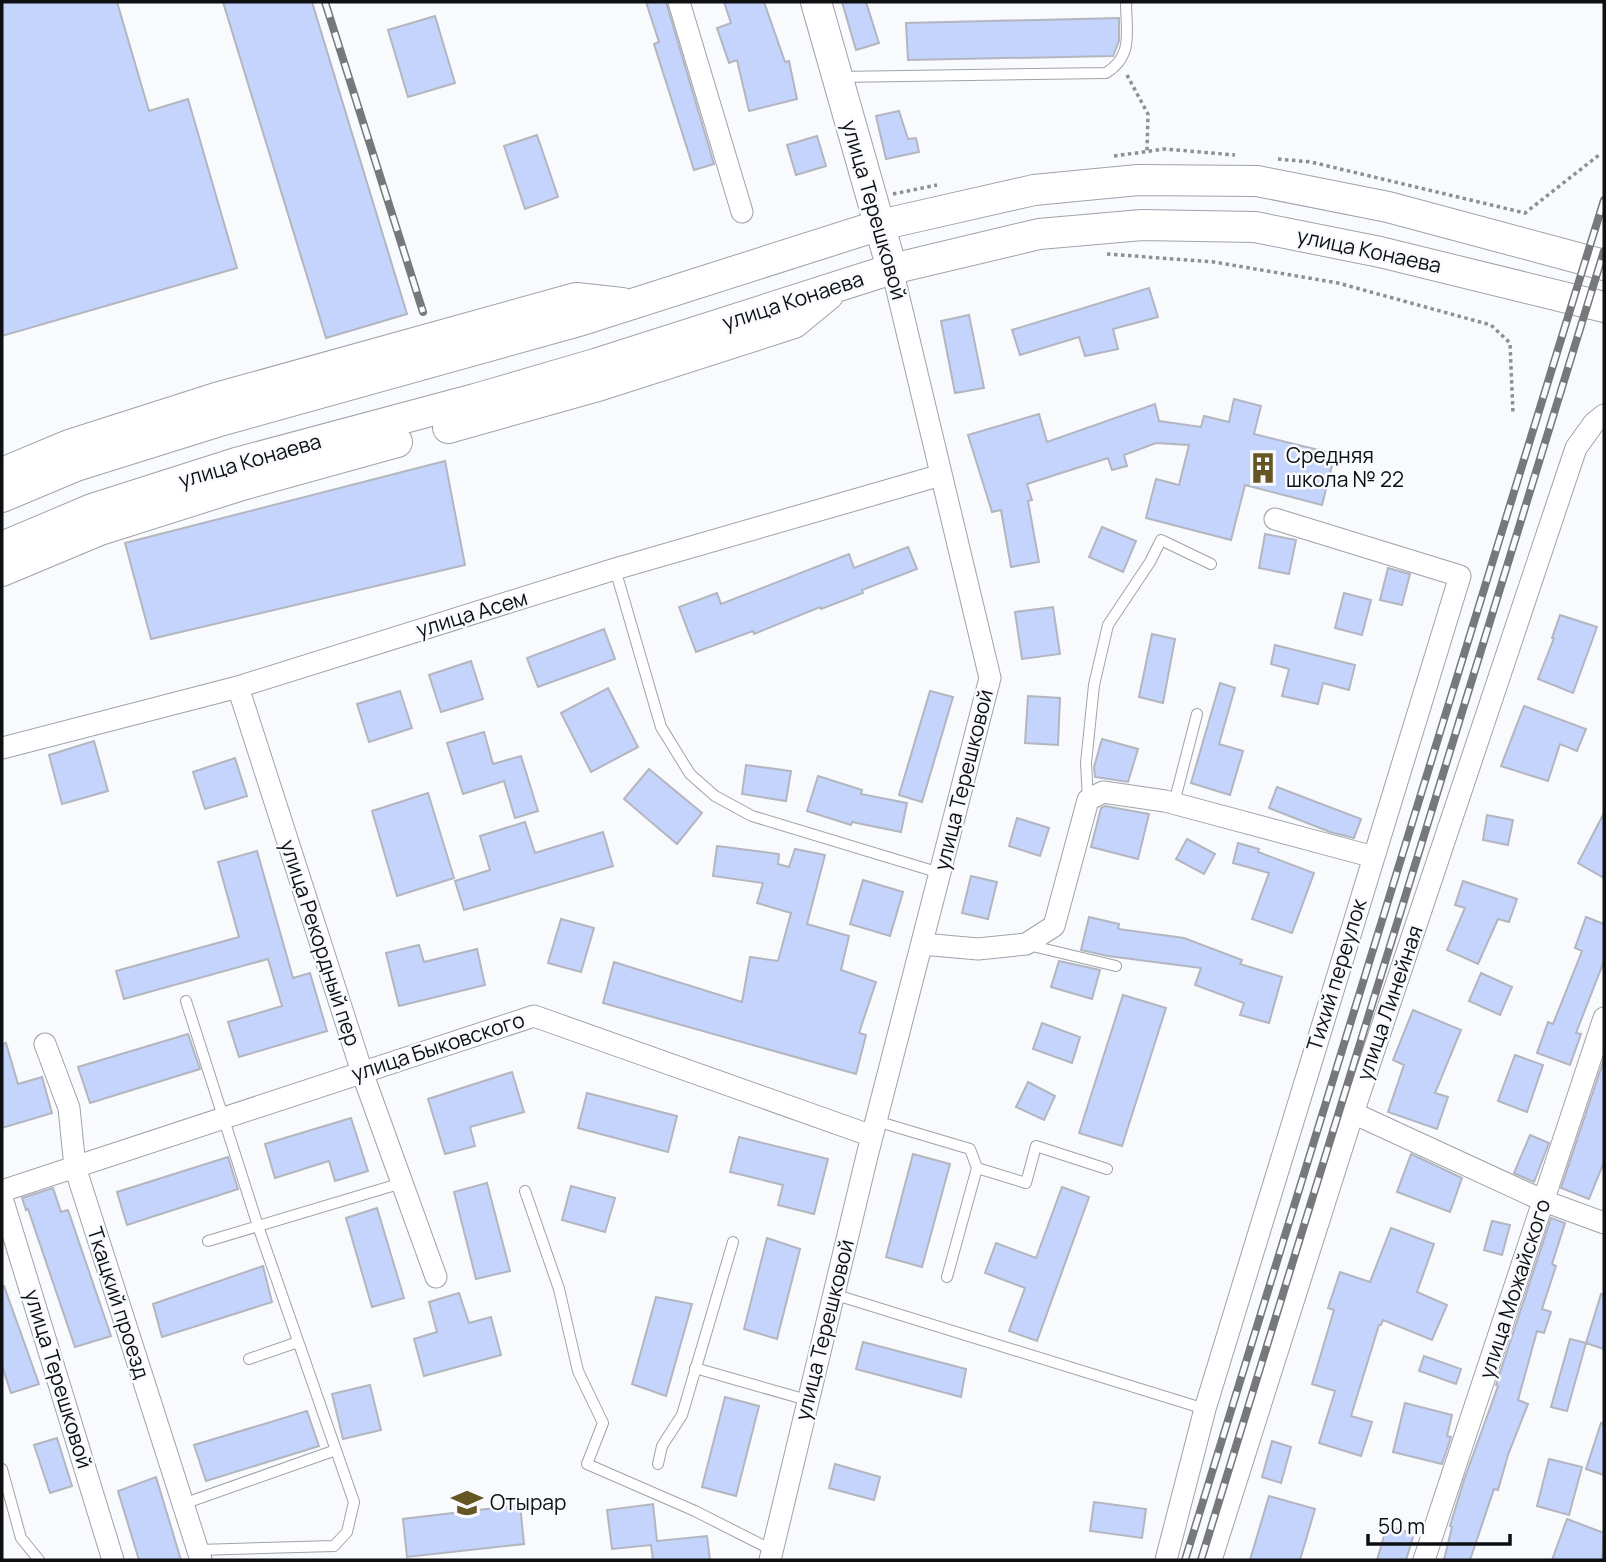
<svg xmlns="http://www.w3.org/2000/svg" width="1606" height="1562" font-family="Manrope,sans-serif">
<style>
.building{fill:#c4d4fd;stroke:#b3b6bf;stroke-width:2}
.lines{fill:none;stroke-linecap:round;stroke-linejoin:round}
.lane-casing{stroke:#9fa2aa;stroke-width:12}
.street-casing{stroke:#9fa2aa;stroke-width:23}
.secondary-casing{stroke:#9fa2aa;stroke-width:32}
.path{stroke:#8e8f92;stroke-width:3.5;stroke-dasharray:3.5 3.5;stroke-linecap:butt}
.lane{stroke:#fff;stroke-width:10}
.street{stroke:#fff;stroke-width:21}
.secondary{stroke:#fff;stroke-width:30}
.rail-casing{stroke:#76787b;stroke-width:8}
.rail{stroke:#f8fafd;stroke-width:5;stroke-dasharray:16;stroke-linecap:butt}
.labels{text-anchor:middle;stroke-width:5;stroke-linejoin:round;paint-order:stroke}
.street-label{font-size:21px;fill:#0e0f12;stroke:#f8fafd}
.poi-label{font-size:21px;fill:#0e0f12;stroke:#f8fafd;text-anchor:start}
</style>
<rect width="100%" height="100%" fill="#f8fafd"/>
<path class="building" d="M2,2H117L149,111L188,99L237,268L2,336Z
M223,2H312L407,314L326,338Z
M646,2H666L714,164L694,170L654,44L659,42Z
M724,2H764L785,62L789,61L797,99L749,111L737,60L729,63L717,28L731,23Z
M842,2H866L879,43L856,50Z
M435,16L455,83L408,97L388,30Z
M1119,18V41L1113,56L908,60L906,23Z
M899,111L908,139L916,138L919,152L886,159L876,116Z
M537,135L558,197L525,209L504,146Z
M817,136L826,166L796,175L787,145Z
M1149,288L1158,317L1113,329L1118,349L1085,356L1079,337L1020,355L1012,330Z
M969,315L984,388L955,393L941,321Z
M1234,399L1261,406L1254,434L1335,454L1322,505L1245,485L1231,540L1146,518L1156,479L1179,485L1189,445L1156,443L1124,455L1127,466L1112,470L1108,458L1027,484L1032,500L1028,501L1039,562L1011,567L1001,510L992,512L968,435L1039,414L1047,442L1155,404L1159,421L1201,427L1204,416L1229,422Z
M445,461L465,565L151,639L125,543Z
M1102,527L1136,541L1123,572L1089,557Z
M1265,534L1296,540L1289,574L1259,568Z
M908,547L917,569L862,590L863,593L821,609L820,607L754,634L753,631L696,652L679,607L717,593L721,604L849,554L854,568Z
M1388,568L1410,574L1402,605L1380,600Z
M1344,593L1371,600L1362,635L1335,628Z
M1053,607L1060,654L1022,659L1015,612Z
M1560,615L1597,627L1573,693L1538,679L1554,638H1552Z
M604,629L615,659L538,687L527,658Z
M1152,634L1175,639L1163,703L1139,697Z
M1275,645L1355,665L1349,690L1323,683L1318,704L1282,696L1289,669L1271,664Z
M471,661L483,699L441,712L429,675Z
M1220,683L1235,688L1219,744L1243,751L1230,795L1191,783Z
M608,688L638,747L591,772L561,713Z
M400,691L412,728L369,742L357,704Z
M930,691L953,697L922,802L899,795Z
M1028,696L1060,698L1058,745L1025,743Z
M1524,706L1586,729L1577,751L1560,744L1548,781L1501,766Z
M484,732L493,764L521,756L538,811L515,818L504,781L463,794L447,743Z
M1102,739L1138,749L1128,782L1095,777L1094,767Z
M94,741L108,791L62,804L49,755Z
M235,758L247,796L205,809L193,772Z
M746,765L791,771L786,801L742,794Z
M649,769L702,813L677,844L624,799Z
M818,776L862,790L861,794L907,803L901,832L852,822L851,825L807,811Z
M1277,787L1361,819L1354,838L1330,832L1269,808Z
M428,793L454,878L397,896L372,811Z
M1105,806L1149,814L1138,859L1091,847L1101,808Z
M1604,813V878L1578,863Z
M1487,815L1513,820L1508,845L1483,840Z
M1017,818L1049,828L1040,856L1009,846Z
M525,822L535,853L603,832L613,866L464,910L455,881L490,870L480,836Z
M1187,839L1215,854L1204,874L1176,859Z
M1238,843L1259,849L1258,852L1314,873L1292,933L1252,919L1269,873L1233,863Z
M717,846L779,854L778,864L789,867L795,849L825,855L807,924L849,936L841,970L876,982L859,1033L866,1035L856,1074L603,1003L614,962L742,1002L750,957L778,961L791,913L757,903L763,883L713,876Z
M257,851L293,978L310,973L327,1031L239,1057L228,1022L282,1006L268,959L124,999L116,971L239,937L218,862Z
M971,876L997,882L988,919L962,913Z
M863,880L903,892L890,936L850,924Z
M1463,881L1517,899L1509,922L1498,919L1478,964L1447,950L1465,908L1455,905Z
M1089,917L1119,924L1118,929L1184,938L1242,960L1240,964L1282,977L1269,1023L1240,1015L1244,1003L1195,985L1201,968L1108,956L1081,950Z
M1586,917L1604,924V961L1576,1033L1581,1034L1570,1065L1537,1053L1548,1022L1553,1024L1582,951L1575,948Z
M561,919L594,928L581,972L548,963Z
M419,945L424,962L477,949L485,985L399,1006L386,953Z
M1059,961L1100,970L1092,999L1051,987Z
M1481,973L1512,987L1500,1015L1469,1001Z
M1123,995L1166,1008L1122,1146L1079,1133Z
M1413,1010L1461,1030L1435,1093L1448,1097L1437,1129L1388,1112L1404,1065L1393,1060Z
M1042,1023L1080,1037L1072,1063L1033,1049Z
M188,1034L200,1069L90,1103L78,1067Z
M6,1043L18,1084L42,1077L52,1113L2,1128V1044Z
M1515,1055L1543,1065L1527,1112L1498,1101Z
M1604,1059V1162L1589,1199L1561,1188Z
M512,1072L524,1112L470,1127L475,1146L445,1154L428,1099Z
M1028,1082L1055,1096L1044,1120L1016,1107Z
M587,1093L677,1116L668,1152L578,1128Z
M351,1118L368,1171L335,1181L329,1161L275,1178L265,1144Z
M1530,1135L1549,1143L1534,1182L1514,1173Z
M739,1137L828,1159L814,1214L778,1205L783,1185L730,1172Z
M913,1154L950,1164L922,1267L886,1257Z
M1411,1154L1462,1178L1450,1212L1397,1192Z
M228,1157L238,1189L127,1225L117,1192Z
M487,1183L510,1271L476,1279L454,1192Z
M571,1186L615,1198L605,1232L562,1220Z
M1062,1187L1089,1197L1037,1341L1009,1331L1025,1288L985,1273L996,1243L1036,1258Z
M53,1188L61,1212L68,1210L111,1336L75,1347L28,1209L26,1210L22,1198Z
M377,1208L404,1298L372,1307L346,1218Z
M1551,1218L1565,1223L1552,1264L1556,1266L1542,1309L1551,1312L1544,1333L1537,1331L1518,1400L1528,1404L1508,1455L1498,1490L1494,1489L1470,1560H1444L1452,1527L1450,1526L1464,1480L1498,1386L1496,1385Z
M1492,1221L1510,1225L1502,1255L1484,1250Z
M1391,1228L1434,1244L1417,1292L1447,1305L1432,1340L1383,1320L1381,1325H1379L1351,1416L1372,1422L1361,1456L1319,1443L1335,1391L1312,1384L1334,1310L1328,1308L1340,1272L1370,1282Z
M767,1238L800,1249L777,1339L744,1329Z
M263,1266L272,1302L162,1337L153,1304Z
M2,1286H4L39,1384L11,1393L2,1366Z
M459,1293L469,1323L491,1317L501,1355L424,1376L414,1339L437,1332L429,1302Z
M1601,1294L1604,1295V1349L1586,1343Z
M656,1297L692,1304L666,1396L632,1384Z
M1570,1339L1586,1343L1567,1411L1551,1407Z
M863,1342L966,1369L961,1397L856,1369Z
M1424,1356L1461,1369L1456,1384L1419,1371Z
M370,1385L381,1430L343,1439L332,1394Z
M725,1397L759,1406L736,1496L702,1487Z
M1405,1403L1452,1415L1447,1436L1451,1437L1442,1464L1393,1452Z
M307,1411L319,1446L206,1481L194,1445Z
M1601,1423L1604,1424V1475L1586,1469Z
M57,1438L72,1486L50,1493L34,1445Z
M1272,1441L1291,1447L1281,1483L1262,1477Z
M1549,1459L1582,1467L1569,1515L1537,1506Z
M835,1464L880,1477L874,1500L829,1488Z
M156,1477L181,1560H139L118,1491Z
M1269,1496L1315,1509L1300,1560H1250Z
M1094,1502L1146,1509L1142,1538L1090,1531Z
M653,1504L657,1541L707,1536L710,1560H653L651,1545L612,1549L607,1510Z
M520,1505L524,1544L407,1557L403,1519Z
M1567,1519L1604,1533L1602,1560H1552Z
M1387,1526L1414,1534L1406,1560H1377Z"/>
<g class="lines">
<defs>
<path id="lane" d="M839,77L1106,73C1134,56 1126,31 1126,2
M615,569L661,727L690,774L715,796L752,816L940,873
M1088,800L1086,763L1094,685L1108,625L1150,562L1161,540L1211,564
M1174,803L1197,714
M1028,945L1116,966
M186,1001L258,1226L354,1502L347,1532L334,1546L198,1550
M876,1121L970,1149L977,1168L947,1277
M977,1168L1026,1183L1036,1146L1107,1169
M525,1191L559,1289L578,1371L603,1423L587,1464L695,1511L772,1550
M208,1241L402,1183
M833,1294L1205,1409
M249,1359L298,1342
M695,1368L807,1400
M658,1464L662,1446L682,1415L733,1242
M2,1469L21,1538L39,1560
M183,1504L336,1450"/>
<path id="street" d="M679,2L742,212
M238,687L362,1072L436,1277
M2,748L238,687L615,569L941,475
M922,944L978,949L1026,944L1054,926L1088,800L1103,792L1165,801L1374,857
M45,1044L69,1108L75,1167L201,1560
M1353,1113L1544,1201L1604,1223
M2,1191L534,1016L872,1136
M2,1198L113,1560
M770,1560L867,1156L990,678L892,269
M1166,1560L1205,1409L1460,576L1275,519
M1211,1560L1353,1113L1576,448L1594,423L1604,415
M1424,1560L1604,1018"/>
<path id="secondary" d="M816,2L892,269
M448,428L601,385L794,323L828,295
M2,473L69,445L216,398L576,298L622,303
M2,497L76,466L223,420L582,320L880,225L1034,190L1138,180L1257,181L1388,207L1604,265
M2,547L92,509L236,463L475,399L595,364L892,269L1039,234L1142,225L1255,227L1380,252L1604,307
M2,571L100,530L242,485L397,442"/>
</defs>
<use href="#lane" class="lane-casing"/>
<use href="#street" class="street-casing"/>
<use href="#secondary" class="secondary-casing"/>
<path class="path" d="M1127,75L1148,114L1147,151
M1114,156L1165,149L1235,155
M1278,159L1311,162L1525,213L1599,155
M893,194L937,185
M1107,254L1214,262L1338,283L1491,325L1510,343L1513,414"/>
<use href="#lane" class="lane"/>
<use href="#street" class="street"/>
<use href="#secondary" class="secondary"/>
<defs>
<path id="rail" d="M325,2L423,312
M1185,1560L1604,200
M1201,1560L1604,251"/>
</defs>
<use href="#rail" class="rail-casing"/>
<use href="#rail" class="rail"/>
</g>
<defs>
<symbol id="building-bare" viewBox="-9 -9 18 18"><path d="M-4-6H4V6H1V3H-1V6H-4ZM-2.5-4.3h1.7v1.8h-1.7ZM.8-4.3h1.7v1.8H.8ZM-2.5-1h1.7V.8h-1.7ZM.8-1h1.7V.8H.8Z" fill="#665624" stroke="#f8fafd" stroke-width="2.5" paint-order="stroke"/></symbol>
<symbol id="university-bare" viewBox="-9 -9 18 18"><path d="M0-5L7-2L0 1L-7-2ZM-4 1L0 2.5L4 1V4Q0 6-4 4Z" fill="#665624" stroke="#f8fafd" stroke-width="2.5" paint-order="stroke"/></symbol>
</defs>
<g fill-rule="evenodd">
<use href="#building-bare" x="1241" y="446" width="44" height="44"/>
<use href="#university-bare" x="445" y="1481" width="44" height="44"/>
</g>
<g class="labels">
<g class="street-label">
<text transform="translate(874 210) rotate(74)" y="7">улица Терешковой</text>
<text transform="translate(1369 251) rotate(12)" y="7">улица Конаева</text>
<text transform="translate(793 301) rotate(-18)" y="7">улица Конаева</text>
<text transform="translate(250 461) rotate(-16)" y="7">улица Конаева</text>
<text transform="translate(472 614) rotate(-17)" y="7">улица Асем</text>
<text transform="translate(964 780) rotate(-76)" y="7">улица Терешковой</text>
<text transform="translate(320 943) rotate(72)" y="7">улица Рекордный пер</text>
<text transform="translate(1337 975) rotate(-73)" y="7">Тихий переулок</text>
<text transform="translate(1390 1003) rotate(-71)" y="7">улица Линейная</text>
<text transform="translate(438 1047) rotate(-18)" y="7">улица Быковского</text>
<text transform="translate(1515 1289) rotate(-72)" y="7">улица Можайского</text>
<text transform="translate(118 1303) rotate(72)" y="7">Ткацкий проезд</text>
<text transform="translate(825 1330) rotate(-76)" y="7">улица Терешковой</text>
<text transform="translate(58 1379) rotate(73)" y="7">улица Терешковой</text>
</g>
<g class="poi-label">
<text x="1286" y="463">Средняя<tspan x="1286" dy="24">школа № 22</tspan></text>
<text x="490" y="1510">Отырар</text>
</g>
</g>
<rect width="1606" height="1562" fill="none" stroke="#0e0f12" stroke-width="7"/>
<path d="M1368 1534v10h142v-10" fill="none" stroke="#0e0f12" stroke-width="3.5"/>
<text x="1378" y="1534" font-size="21" fill="#0e0f12" stroke="#f8fafd" stroke-width="5" paint-order="stroke">50 m</text>
</svg>
